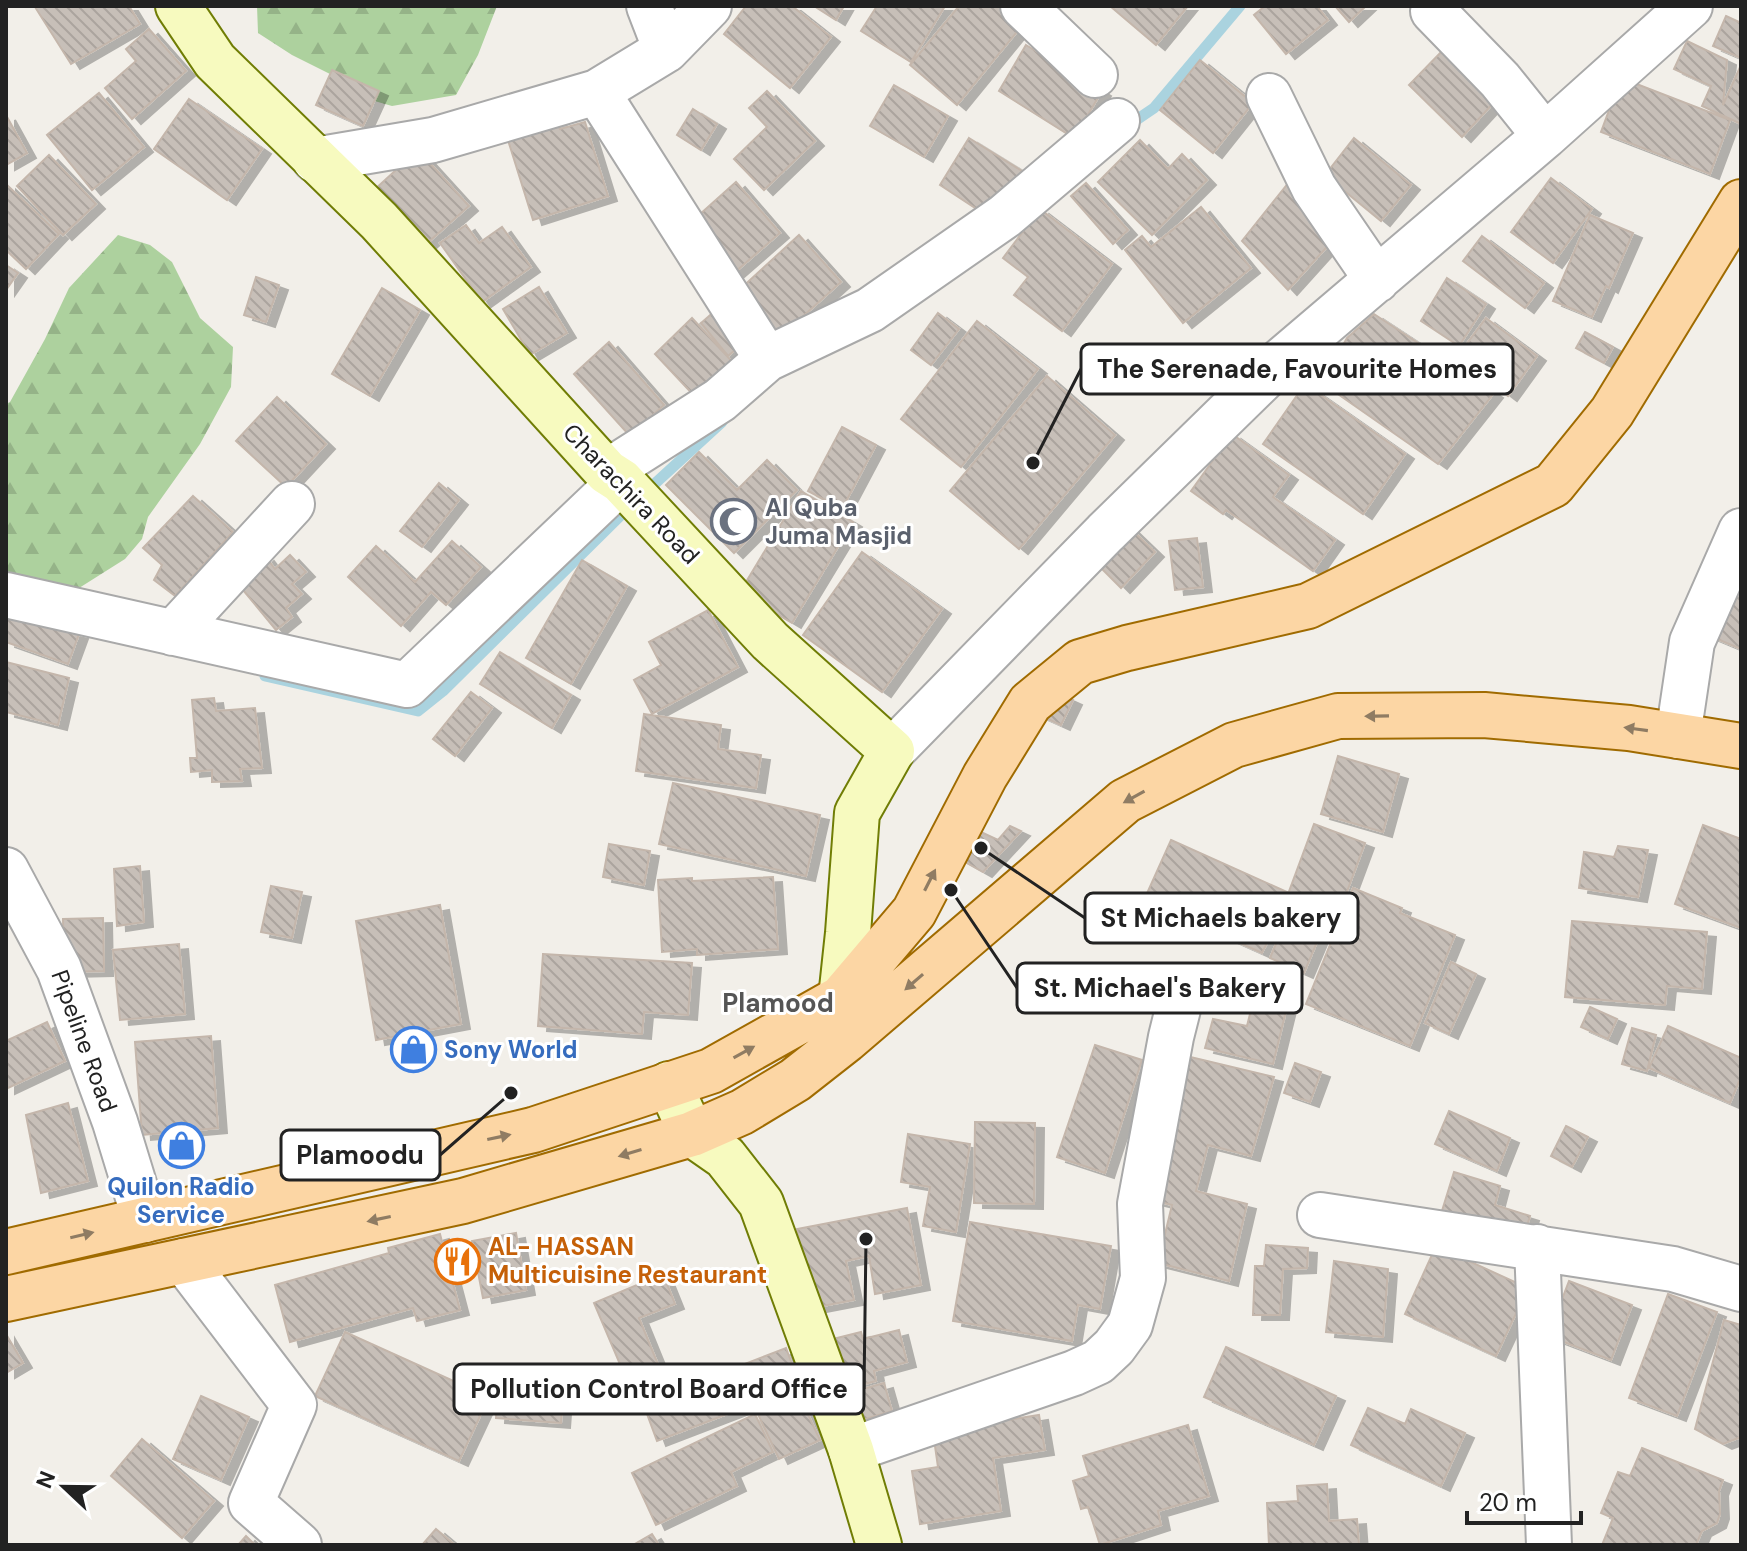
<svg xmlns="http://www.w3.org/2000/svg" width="1747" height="1551" font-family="'DM Sans',sans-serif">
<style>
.forest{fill:url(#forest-firs)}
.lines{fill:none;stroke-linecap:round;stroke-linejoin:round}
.stream{stroke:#aad3df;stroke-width:11}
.building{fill:url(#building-back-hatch);stroke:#c4b6ab;stroke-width:2;filter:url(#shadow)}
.street-casing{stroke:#a9a9a9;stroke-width:48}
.secondary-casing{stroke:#707d05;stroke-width:48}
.primary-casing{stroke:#a06b00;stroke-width:48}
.street{stroke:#fff;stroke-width:44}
.secondary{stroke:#f7fabf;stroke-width:44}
.primary{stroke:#fcd6a4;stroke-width:44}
.oneway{fill:#8f7c63}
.labels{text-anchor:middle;stroke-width:6;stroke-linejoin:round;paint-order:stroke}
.street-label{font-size:24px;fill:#222;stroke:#fff}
.worship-label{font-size:24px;font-weight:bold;fill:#5b616d;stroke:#fff;text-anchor:start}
.shop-label{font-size:24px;font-weight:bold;fill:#366cbe;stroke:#fff;text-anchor:start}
.food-label{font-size:24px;font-weight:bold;fill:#c56008;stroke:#fff;text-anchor:start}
.neighbourhood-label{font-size:26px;font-weight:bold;fill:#555;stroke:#fff}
.leader{fill:none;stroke:#222;stroke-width:3}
.callout-dot{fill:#222;stroke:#fff;stroke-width:3}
.callout{fill:#fff;stroke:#222;stroke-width:3}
.callout-label{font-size:26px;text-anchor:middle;font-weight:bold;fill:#222}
</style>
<defs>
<pattern id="forest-firs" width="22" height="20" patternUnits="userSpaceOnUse" patternTransform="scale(2)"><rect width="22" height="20" fill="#add19e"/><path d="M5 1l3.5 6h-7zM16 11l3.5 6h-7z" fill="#95b388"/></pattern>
<pattern id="building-back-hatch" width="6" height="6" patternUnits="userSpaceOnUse" patternTransform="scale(2)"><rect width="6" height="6" fill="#c7bfb8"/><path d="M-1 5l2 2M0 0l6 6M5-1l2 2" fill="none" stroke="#aba49e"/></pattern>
<filter id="shadow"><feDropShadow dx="9" dy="5" stdDeviation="0" flood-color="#0004"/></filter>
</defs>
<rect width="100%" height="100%" fill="#f2efe9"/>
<path class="forest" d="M257,6H497L478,55L456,95L392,106L357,96L330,74L292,55L258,33Z
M118,235L150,245L172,262L200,318L233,347L231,387L200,444L148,517L142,539L125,559L68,595L6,584V404L10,402L45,339L69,288Z"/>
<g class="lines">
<path class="stream" d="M1126,127L1154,108L1240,6
M649,489L722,422
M265,676L418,711L443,691L625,511"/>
</g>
<path class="building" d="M37,6H129L140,24L71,64L35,7Z
M746,6H792L831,37L790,88L724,34Z
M814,6H844L836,20Z
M877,6H945L911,62L861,31Z
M959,6H1006L1025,22L957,105L910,65Z
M1110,6H1188L1156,45Z
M1265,6H1317L1328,20L1286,54L1254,15Z
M1335,6H1366L1349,22Z
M1726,16L1741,23V58L1713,46Z
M149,29L186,71L132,119L105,88L136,61L126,49Z
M1687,41L1727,60L1723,105L1741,65V124L1702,106L1711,86L1674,69Z
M1026,45L1102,91L1074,138L999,91Z
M1448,45L1500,96L1462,137L1409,85Z
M1200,60L1253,103L1213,153L1160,110Z
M332,70L379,91L363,126L316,105Z
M1621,78L1730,120L1710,174L1601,132Z
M894,85L948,116L924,157L870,126Z
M767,91L815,141L764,190L734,159L767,127L749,108Z
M99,93L144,147L92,190L47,135Z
M189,99L262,149L227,200L154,149Z
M693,109L717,124L701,150L677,135Z
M6,115L27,153L6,165Z
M558,121L560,129L585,122L608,196L533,220L507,137Z
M969,138L1022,171L992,219L940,185Z
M1354,138L1411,185L1381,221L1325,175Z
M1140,140L1168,169L1182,154L1207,180L1152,235L1098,182Z
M418,150L469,206L424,246L374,190Z
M49,155L96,204L63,235L17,186Z
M1551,178L1592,209L1553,263L1511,232Z
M736,182L780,233L734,273L690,223Z
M1289,182L1334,239L1288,290L1242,241Z
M1086,183L1128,230L1113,244L1071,196Z
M7,185L59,234L26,269L6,250Z
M1201,207L1251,268L1183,323L1125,250L1142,236L1151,247Z
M1040,209L1112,264L1062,331L1014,295L1028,277L1003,258Z
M1590,215L1633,233L1609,288L1606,286L1592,317L1553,301Z
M466,225L479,243L502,227L531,267L482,302L440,243Z
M799,235L841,282L779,338L737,292Z
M1482,236L1544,283L1525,308L1463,261Z
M6,265L18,273L6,290Z
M256,277L279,285L266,322L244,315Z
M1447,278L1486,304L1459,346L1421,321Z
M539,287L567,333L530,355L503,309Z
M382,288L420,310L370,396L332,374Z
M716,310L742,344L728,356L701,323Z
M938,313L959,329L931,365L911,350Z
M1374,314L1494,393L1438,464L1322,383L1347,338Z
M692,318L738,368L701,403L655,354Z
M1486,318L1537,356L1508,396L1457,357Z
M977,321L1038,369L961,467L901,419Z
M1585,332L1613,347L1604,363L1576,348Z
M609,342L664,405L630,436L574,374Z
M1047,376L1115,435L1019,549L950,491Z
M1305,384L1405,454L1363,514L1263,444Z
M277,397L326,444L286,487L236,441Z
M842,427L876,445L842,509L808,491Z
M1232,434L1289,475L1273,497L1335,540L1313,571L1226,510L1223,514L1191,491Z
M699,452L737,490L767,460L797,490L734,553L666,485Z
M439,483L459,500L422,547L400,531Z
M801,491L853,522L792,623L740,592Z
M193,496L233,532L175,596L154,580L162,565L143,548Z
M1130,528L1155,552L1121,588L1097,564Z
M1197,538L1203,587L1175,590L1169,541Z
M452,541L481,567L446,605L431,592L401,626L348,577L376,546L415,582Z
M862,552L942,609L882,692L803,635Z
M290,555L306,572L292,584L302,594L286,608L292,617L276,630L238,584L265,556L275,569Z
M582,560L627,586L571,684L526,658Z
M1741,581V649L1710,636Z
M708,610L738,667L652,714L634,680L661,665L649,642Z
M6,617L79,634L68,664L6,642Z
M500,652L571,695L552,728L480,684Z
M6,662L69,678L58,725L6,712Z
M1051,690L1073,700L1061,725L1039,715Z
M471,692L492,708L455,756L433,739Z
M214,698L216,711L255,708L262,768L240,769L242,781L212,782V770L191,772L190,758H197L192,700Z
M644,714L721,725L718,749L761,755L756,788L636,771Z
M1338,756L1399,774L1383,832L1321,814Z
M673,783L820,815L806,876L659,844Z
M1314,824L1365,843L1335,924L1284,905Z
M1703,825L1741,839V928L1675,904Z
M968,826L998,840L1010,826L1021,831L983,872L953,855Z
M1171,840L1287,892L1276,916L1320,935L1304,973L1270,958L1281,932L1274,929L1262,953L1144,900Z
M609,844L650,851L644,885L603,877Z
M1618,846L1648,850L1638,897L1579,888L1584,852L1614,857Z
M140,866L144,922L117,926L114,869Z
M773,877L778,949L697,955V949L662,952L658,880L692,878V881Z
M271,886L302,892L292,938L261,932Z
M1353,888L1402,908L1400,913L1455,935L1410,1046L1306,1004Z
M440,905L461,1024L376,1040L356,921Z
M103,918L104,971L64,972L63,919Z
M1572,921L1707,932L1702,989L1667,986L1665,1005L1565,997Z
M179,944L185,1014L120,1020L113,950Z
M543,954L692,963L688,1015L644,1012L642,1034L538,1026Z
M1451,962L1476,974L1449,1034L1425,1023Z
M1254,998L1287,1007L1273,1064L1205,1048L1213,1019L1247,1026Z
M1590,1007L1617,1019L1608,1039L1581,1027Z
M47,1022L65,1061L6,1089V1041Z
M1668,1026L1741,1058V1077L1730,1103L1649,1068Z
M1632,1028L1656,1035L1647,1071L1622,1064Z
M211,1036L218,1128L142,1135L135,1042Z
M1095,1045L1142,1060L1105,1173L1057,1157Z
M1182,1055L1274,1077L1251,1156L1208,1145L1196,1191L1247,1204L1229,1281L1158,1263L1172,1205L1152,1200Z
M1295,1063L1321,1072L1310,1102L1284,1093Z
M68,1103L88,1181L41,1193L26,1115Z
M1449,1111L1510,1138L1497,1171L1435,1144Z
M975,1122L1035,1123L1034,1204L974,1203Z
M1566,1126L1588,1137L1572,1167L1551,1156Z
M908,1134L970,1144L956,1232L923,1226L930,1187L901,1182Z
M1454,1172L1500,1186L1495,1205L1530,1216L1523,1239L1441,1214Z
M907,1208L921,1285L875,1294L869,1256L846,1261L854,1300L812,1308L797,1229Z
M970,1222L1111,1246L1100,1309L1078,1305L1072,1341L953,1321Z
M516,1233L526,1290L483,1298L472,1241Z
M440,1234L460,1310L417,1321L413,1308L290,1342L275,1285L389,1253L388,1248Z
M1266,1245L1308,1248L1307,1268L1283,1269L1280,1315H1253L1255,1266H1264Z
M1436,1246L1528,1288L1496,1356L1405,1314Z
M1334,1261L1388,1269L1383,1337L1326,1332Z
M663,1274L675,1304L639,1318L668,1389L636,1402L594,1303Z
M1569,1281L1632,1305L1611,1360L1548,1336Z
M1668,1294L1717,1312L1677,1416L1629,1398Z
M1724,1320L1741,1325V1437L1723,1444L1695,1429Z
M899,1330L907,1362L874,1371L876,1381L834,1392L821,1342L861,1332L863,1339Z
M345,1332L489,1397L459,1461L315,1396Z
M6,1334L23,1363L6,1373Z
M1226,1347L1336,1396L1314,1445L1204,1397Z
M786,1348L800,1386L657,1441L643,1403Z
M499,1364L565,1369L561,1423L496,1418Z
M884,1383L892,1411L862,1420L853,1392Z
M797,1391L820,1440L779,1459L756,1410Z
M201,1396L249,1417L221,1480L173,1459Z
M1368,1408L1405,1424L1411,1409L1465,1433L1441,1486L1351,1445Z
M755,1414L773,1452L731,1472L737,1486L656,1525L632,1473Z
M1039,1415L1045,1450L993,1458L1001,1511L920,1524L912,1471L938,1467L933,1432Z
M1188,1425L1209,1496L1158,1511L1161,1525L1100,1545L1088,1507L1081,1509L1073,1481L1089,1476L1083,1456Z
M142,1439L214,1501L182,1538L111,1476Z
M1642,1448L1723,1480L1719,1491L1720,1514L1717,1523L1702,1531L1696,1545H1602L1613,1518L1601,1513L1618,1472L1630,1476Z
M1327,1484L1329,1521L1357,1519L1359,1545H1269L1267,1503L1298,1501L1297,1486Z
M436,1529L455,1545H422Z
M652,1534L659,1545H633Z
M246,1536L255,1545H238Z"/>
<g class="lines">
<defs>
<path id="street" d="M649,6L666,50
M1023,6L1095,75
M1433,11L1500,80L1545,136
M597,92L767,359
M1269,96L1314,188L1377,280
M315,160L433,140L597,92L666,50L709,6
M607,472L720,400L767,359L870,310L1005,216L1117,121
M6,595L407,685L621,481
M173,633L292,504
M1678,736L1692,642L1741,531
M892,751L1105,533L1283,359L1545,136L1690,6
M6,870L59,969L115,1122L145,1220
M1320,1215L1673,1269L1741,1289
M1537,1247L1549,1545
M184,1261L294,1405L251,1503L299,1545
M851,1450L1074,1373L1098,1362L1114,1347L1130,1325L1143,1278L1140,1204L1171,1037L1182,993"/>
<path id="secondary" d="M178,6L215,61L379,221L607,472L621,481L770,641L892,751L857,813L848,933L841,998L843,1018
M669,1084L692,1134L725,1157L761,1203L851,1450L879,1545"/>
<path id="primary" d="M6,1252L533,1130L711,1071L841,998L914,912L985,776L1030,703L1080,662L1127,648L1308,606L1553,485L1612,412L1741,202
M6,1299L463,1201L692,1134L742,1112L795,1080L846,1040L1125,801L1234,745L1338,716L1484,715L1629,728L1741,746"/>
</defs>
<use href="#street" class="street-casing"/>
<use href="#secondary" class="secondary-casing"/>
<use href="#primary" class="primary-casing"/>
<use href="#street" class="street"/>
<use href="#secondary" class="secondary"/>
<use href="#primary" class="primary"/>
</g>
<defs><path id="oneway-solid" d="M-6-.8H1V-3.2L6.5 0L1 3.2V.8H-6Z" transform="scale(2)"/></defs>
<g class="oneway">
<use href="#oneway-solid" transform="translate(1377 716) rotate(179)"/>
<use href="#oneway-solid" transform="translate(1636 729) rotate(-172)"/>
<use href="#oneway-solid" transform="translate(1134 797) rotate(151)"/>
<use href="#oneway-solid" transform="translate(930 880) rotate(-63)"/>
<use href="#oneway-solid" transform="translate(914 982) rotate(139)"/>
<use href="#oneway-solid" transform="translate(744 1052) rotate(-29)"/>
<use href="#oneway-solid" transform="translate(499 1137) rotate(-12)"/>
<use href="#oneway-solid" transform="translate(630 1153) rotate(163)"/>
<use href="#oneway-solid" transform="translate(379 1219) rotate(168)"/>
<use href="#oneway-solid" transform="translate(82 1235) rotate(-13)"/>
</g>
<defs>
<symbol id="mosque-ring" viewBox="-11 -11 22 22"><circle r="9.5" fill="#fff" stroke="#6b7280" stroke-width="1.5"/><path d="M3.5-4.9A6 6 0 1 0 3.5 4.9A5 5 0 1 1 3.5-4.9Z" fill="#6b7280"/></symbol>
<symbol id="shop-ring" viewBox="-11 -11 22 22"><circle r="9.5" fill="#fff" stroke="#3f7fe0" stroke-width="1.5"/><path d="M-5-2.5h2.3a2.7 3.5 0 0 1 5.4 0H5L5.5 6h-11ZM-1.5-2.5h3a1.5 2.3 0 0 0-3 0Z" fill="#3f7fe0"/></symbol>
<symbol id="restaurant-ring" viewBox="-11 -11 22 22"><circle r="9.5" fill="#fff" stroke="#e8710a" stroke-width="1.5"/><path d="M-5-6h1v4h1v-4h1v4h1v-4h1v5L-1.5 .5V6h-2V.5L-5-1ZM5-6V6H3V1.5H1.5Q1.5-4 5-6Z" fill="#e8710a"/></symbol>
</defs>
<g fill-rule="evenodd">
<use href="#mosque-ring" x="708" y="496" width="51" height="51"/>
<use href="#shop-ring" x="388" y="1024" width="51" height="51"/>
<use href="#shop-ring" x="156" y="1120" width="51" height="51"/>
<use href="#restaurant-ring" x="432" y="1236" width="51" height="51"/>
</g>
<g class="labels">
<g class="street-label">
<text transform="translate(631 494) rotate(46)" y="8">Charachira Road</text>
<text transform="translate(84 1041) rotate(70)" y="8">Pipeline Road</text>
</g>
<g class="worship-label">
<text x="765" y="516">Al Quba<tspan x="765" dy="28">Juma Masjid</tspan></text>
</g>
<g class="shop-label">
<text x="444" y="1058">Sony World</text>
<text x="181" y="1195" text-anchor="middle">Quilon Radio<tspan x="181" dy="28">Service</tspan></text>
</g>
<g class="food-label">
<text x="488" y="1255">AL- HASSAN<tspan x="488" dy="28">Multicuisine Restaurant</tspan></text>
</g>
<g class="neighbourhood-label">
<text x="778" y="1012">Plamood</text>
</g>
</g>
<path class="leader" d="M1033 463L1081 369M981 848L1085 918M951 890L1017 988M511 1093L440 1155M866 1239L864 1389"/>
<g class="callout-dot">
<circle cx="1033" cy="463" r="8"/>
<circle cx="981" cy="848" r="8"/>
<circle cx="951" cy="890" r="8"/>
<circle cx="511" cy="1093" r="8"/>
<circle cx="866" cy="1239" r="8"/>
</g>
<g class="callout">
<rect x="1081" y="344" width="432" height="50" rx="8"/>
<rect x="1085" y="893" width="273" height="50" rx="8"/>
<rect x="1017" y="963" width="285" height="50" rx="8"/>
<rect x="281" y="1130" width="159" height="50" rx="8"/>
<rect x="454" y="1364" width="410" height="50" rx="8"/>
</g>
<g class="callout-label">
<text x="1297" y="378">The Serenade, Favourite Homes</text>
<text x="1221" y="927">St Michaels bakery</text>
<text x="1160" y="997">St. Michael's Bakery</text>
<text x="360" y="1164">Plamoodu</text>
<text x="659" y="1398">Pollution Control Board Office</text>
</g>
<rect width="1747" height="1551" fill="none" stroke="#222222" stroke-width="16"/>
<g transform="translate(64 1487) rotate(292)" stroke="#ffffff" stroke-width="6" paint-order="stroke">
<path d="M0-6L14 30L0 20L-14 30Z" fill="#222222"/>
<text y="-12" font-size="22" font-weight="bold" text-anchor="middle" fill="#222222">N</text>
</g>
<path d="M1467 1511v12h114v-12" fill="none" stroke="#222222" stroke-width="4"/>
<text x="1479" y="1511" font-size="24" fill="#222222" stroke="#ffffff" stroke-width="6" paint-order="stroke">20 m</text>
</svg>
